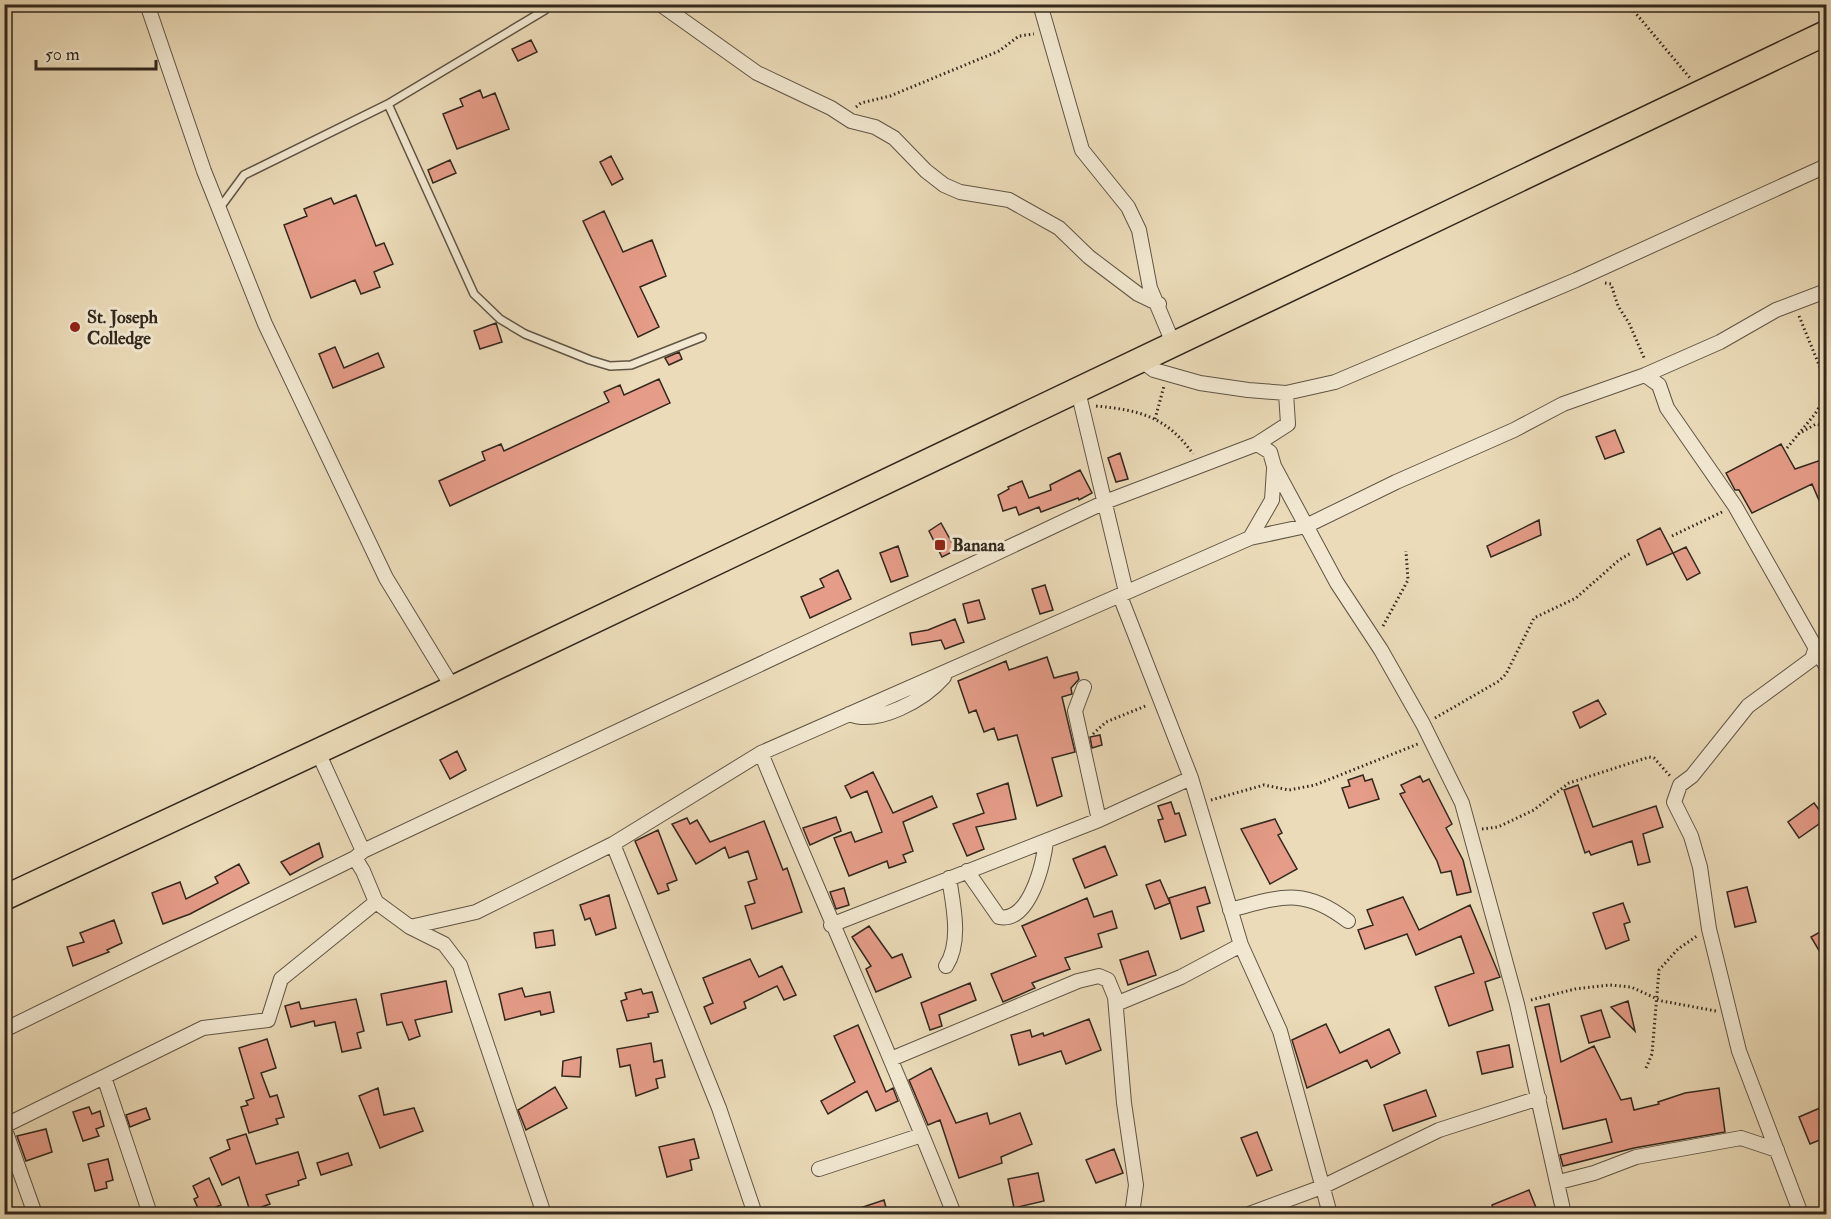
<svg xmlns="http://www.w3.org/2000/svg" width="1831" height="1219" font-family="'IM FELL Double Pica',serif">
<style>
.building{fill:#e59c88;stroke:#32281d;stroke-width:1.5}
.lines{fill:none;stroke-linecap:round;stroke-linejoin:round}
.lane-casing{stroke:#605544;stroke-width:10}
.street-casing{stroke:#605544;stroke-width:16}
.highway-casing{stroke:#32281d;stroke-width:27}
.path{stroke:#32281d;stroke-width:3;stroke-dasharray:1.5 3;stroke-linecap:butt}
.lane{stroke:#f2e8d1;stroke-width:7}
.street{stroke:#f2e8d1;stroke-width:14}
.highway{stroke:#ebdbb8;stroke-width:24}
.poi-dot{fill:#8f2418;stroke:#f2e8d1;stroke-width:2}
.labels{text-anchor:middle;stroke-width:6;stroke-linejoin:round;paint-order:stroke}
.poi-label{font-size:18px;font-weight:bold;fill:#32281d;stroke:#f2e8d1;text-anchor:start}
</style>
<rect width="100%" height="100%" fill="#ebdbb8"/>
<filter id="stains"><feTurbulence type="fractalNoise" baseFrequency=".00333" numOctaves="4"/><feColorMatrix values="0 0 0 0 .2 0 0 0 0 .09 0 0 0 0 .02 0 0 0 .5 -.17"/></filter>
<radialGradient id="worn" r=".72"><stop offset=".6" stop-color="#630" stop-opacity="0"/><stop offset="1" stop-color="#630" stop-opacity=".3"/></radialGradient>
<path class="building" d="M531,40L537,52L518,61L512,49Z
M480,90L483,98L495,93L509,129L457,149L443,114L463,106L460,99Z
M611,156L623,179L612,185L600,162Z
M450,160L456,173L433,183L428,170Z
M356,195L376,246L384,243L393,264L374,272L380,287L361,294L355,280L311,298L284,225L307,216L304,209L331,198L334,204Z
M604,211L623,252L652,240L666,276L640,287L659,327L638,337L583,221Z
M496,323L502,342L480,349L474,331Z
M335,347L344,368L378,353L384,367L333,388L319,354Z
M679,352L682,359L669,365L665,358Z
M659,379L670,403L450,506L439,481L485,460L482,452L501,444L504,451L609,402L604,392L620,385L624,395Z
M1615,430L1624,452L1605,459L1596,437Z
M1781,444L1795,469L1827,458V519L1812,484L1752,513L1739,490H1735L1726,473Z
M1120,453L1128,479L1116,482L1108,458Z
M1080,470L1092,493L1079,500L1078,498L1041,512L1039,507L1019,515L1016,507L1003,511L998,495L1009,489L1008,487L1022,481L1029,498L1051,490L1050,485Z
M1539,520L1541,535L1491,557L1487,546Z
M941,523L956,550L942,557L929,531Z
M1660,528L1673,553L1647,565L1637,540Z
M898,546L908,576L891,582L880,553Z
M1686,547L1700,573L1687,580L1673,553Z
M838,570L851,599L810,618L801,597L824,587L820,579Z
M1045,585L1053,610L1040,614L1032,589Z
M979,600L985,619L968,623L963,604Z
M955,619L964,642L945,649L941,640L912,645L910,633L928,630Z
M1047,657L1054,678L1077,672L1079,679L1071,688L1072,694L1062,697L1075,752L1052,758L1062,796L1037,806L1017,735L998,740L994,728L984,732L976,710L969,713L958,681L1006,661L1009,670Z
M1598,700L1606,714L1580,728L1573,712Z
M1100,735L1102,745L1092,748L1090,737Z
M457,751L466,770L450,779L440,760Z
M873,772L893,813L932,796L937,807L903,822L913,851L903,855L906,862L889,868L887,861L849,876L834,838L851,832L855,842L882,832L867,791L851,798L845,786Z
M1363,775L1365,781L1372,779L1379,799L1349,808L1342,788L1350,786L1348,780Z
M1420,776L1423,782L1429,779L1430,781L1452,824L1446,828L1463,860L1471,892L1457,895L1451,871L1441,873L1437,861L1400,794L1405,792L1401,785Z
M1008,783L1016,819L976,827L984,849L967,856L953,824L984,813L977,794Z
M1578,785L1593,827L1656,806L1663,827L1643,834L1650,862L1638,865L1632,841L1591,855L1589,851L1585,853L1564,790Z
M1171,802L1175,814L1179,813L1186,835L1165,842L1158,820L1163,819L1158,806Z
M1814,803L1826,819L1799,838L1788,822Z
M836,817L841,831L810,845L803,828Z
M687,818L690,824L697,820L710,842L764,821L783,870L787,868L802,912L752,929L745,906L755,903L748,882L757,879L748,851L729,858L725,847L696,864L672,824Z
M1275,819L1282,833L1278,835L1297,869L1270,884L1241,829Z
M658,830L677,880L667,884L669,890L658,894L635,841Z
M319,843L323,857L290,875L281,862Z
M1105,846L1117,875L1085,888L1073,859Z
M239,864L249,883L190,914L163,924L152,893L180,882L186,899L218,883L215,877Z
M1160,880L1170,903L1155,909L1146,885Z
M1205,887L1210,903L1197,907L1204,931L1181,939L1169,898Z
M1747,887L1756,922L1735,927L1727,892Z
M844,888L849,905L836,909L830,892Z
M609,895L616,928L596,935L590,918L585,920L580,905Z
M1403,897L1419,930L1470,905L1500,977L1485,982L1493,1010L1449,1026L1435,987L1474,973L1461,936L1416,955L1407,934L1365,949L1358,930L1373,925L1367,910Z
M1087,898L1094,917L1112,911L1117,928L1098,934L1102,947L1065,958L1070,969L1032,983L1035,988L1003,1002L991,974L1036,956L1022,926Z
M1623,903L1630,922L1624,924L1629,940L1606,949L1593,913Z
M114,920L122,943L107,950L109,952L73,966L67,947L84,942L80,933Z
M869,926L892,958L902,954L911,977L876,992L866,969L871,966L852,937Z
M1827,928V964L1811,937Z
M553,930L555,945L536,948L534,933Z
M1148,951L1156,975L1128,985L1120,960Z
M750,959L759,977L782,966L796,995L784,1000L777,986L744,1002L746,1008L711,1024L704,1007L713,1003L703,978Z
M446,981L452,1012L415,1020L420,1036L409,1040L402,1022L387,1025L381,994Z
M970,983L976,1000L939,1015L942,1026L930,1030L921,1003Z
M522,988L525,997L550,992L554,1012L541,1015L540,1011L505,1020L499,994Z
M641,989L643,994L652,992L658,1012L648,1014L649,1017L627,1021L621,1001L627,999L625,993Z
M356,999L364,1031L357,1033L361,1048L342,1052L335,1022L315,1026L314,1021L291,1027L285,1006L299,1002L301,1009Z
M1628,1001L1635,1031L1611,1007Z
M1549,1004L1561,1062L1594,1046L1621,1100L1631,1098L1634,1110L1659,1104L1658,1102L1685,1093L1719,1088L1725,1132L1634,1148L1563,1166L1560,1155L1612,1142L1606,1119L1563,1129L1535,1007Z
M1601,1010L1610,1037L1589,1043L1581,1016Z
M1089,1019L1101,1050L1066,1064L1061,1051L1019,1065L1011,1035L1030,1030L1032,1037L1043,1033L1044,1036Z
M1326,1024L1340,1053L1389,1029L1400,1053L1371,1068L1367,1060L1307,1088L1292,1040Z
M858,1025L886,1092L893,1088L898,1101L876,1111L867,1091L828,1114L821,1101L855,1082L834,1036Z
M267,1039L276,1068L261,1073L270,1097L277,1095L284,1117L276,1119L278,1124L249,1133L241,1107L248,1105L246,1101L254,1098L239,1048Z
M651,1043L654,1062L662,1060L665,1077L656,1079L658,1088L636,1096L630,1065L620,1067L617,1049Z
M1509,1045L1513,1067L1482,1074L1477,1052Z
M581,1057L580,1077L562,1076L563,1061Z
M931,1068L956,1123L987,1113L990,1124L1020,1113L1032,1144L1001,1157L1002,1163L959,1178L940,1120L928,1125L909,1080Z
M555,1087L567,1108L526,1130L518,1110Z
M378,1088L384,1115L414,1108L423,1131L380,1148L359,1096Z
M1426,1090L1436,1116L1393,1131L1384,1105Z
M1827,1105V1137L1810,1144L1799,1117Z
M89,1107L92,1114L100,1111L104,1126L96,1129L99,1136L83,1141L73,1112Z
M146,1108L150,1119L130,1127L126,1115Z
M46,1129L52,1152L26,1161L17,1136Z
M1257,1132L1272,1170L1257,1176L1241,1138Z
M246,1134L256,1164L298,1152L306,1178L298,1181L299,1185L266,1195L270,1204L250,1211L239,1177L222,1185L210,1158L230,1149L227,1140Z
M694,1139L699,1158L690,1160L692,1170L667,1177L659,1147Z
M1114,1149L1123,1173L1096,1183L1086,1160Z
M348,1153L352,1165L321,1175L317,1163Z
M108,1159L113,1180L106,1182L107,1188L95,1191L88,1164Z
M1038,1173L1044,1201L1014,1208L1008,1179Z
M209,1178L221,1205L216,1207L220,1215H201L194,1199L198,1197L193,1186Z
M1529,1190L1539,1215H1495L1492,1205Z
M884,1200L888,1215H848V1212Z"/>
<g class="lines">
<defs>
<path id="lane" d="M388,104L474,294L500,319L525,334L590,360L610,366L631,365L702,337
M219,209L244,175L388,104L545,10"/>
<path id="street" d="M147,4L204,171L265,324L386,578L453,688
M660,4L757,73L831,108L851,121L875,127L894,138L926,171L944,185L960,192L1009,200L1059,228L1089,257L1138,294L1159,304
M1040,4L1082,150L1128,207L1139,230L1150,288L1173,343
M1139,359L1154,370L1200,383L1248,390L1286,393L1335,382L1576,280L1826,166
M1645,375L1659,385L1667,408L1735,506L1826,666
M1078,391L1126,592
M1257,444L1270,452L1274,466L1337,583L1381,650L1423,724L1462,803L1517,1004L1564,1214
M1250,538L1272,500L1274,469
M1120,596L1191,778L1241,945L1280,1031L1330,1214
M1084,687L1075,711L1099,820
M849,714C878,726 925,699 944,677
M317,750L363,851
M761,753C824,907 893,1059 954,1214
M613,844L719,1108L755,1214
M355,858L363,871L376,902L410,927L444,944L460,965L544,1214
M967,871L999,917C1030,923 1044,862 1046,841
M1230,910C1280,897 1303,886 1348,921
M831,925L1099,820L1191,778
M410,927L476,912L613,844L761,753L1250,538L1306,526L1396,482L1514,430L1563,404L1645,375L1720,342L1776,310L1826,291
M946,966C962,942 953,904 949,878
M1116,1004L1181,977L1241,945
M4,1030L355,858L363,851L1105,502L1257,444L1288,424L1286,393
M891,1059L1078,981L1099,976L1108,980L1115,997L1124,1103L1136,1185L1132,1214
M104,1077L150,1214
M4,1126L203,1028L268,1020L281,979L376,902
M4,1127L35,1214
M819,1169L922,1135
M1559,1182L1594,1173L1636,1157L1741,1138L1777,1150
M1249,1214L1322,1187L1439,1130L1539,1098
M1801,1214L1739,1051L1709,929L1700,867L1691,836L1674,802L1680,785L1692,776L1748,706L1812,659L1815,650"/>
<path id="highway" d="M4,898L453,688L1826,33"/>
</defs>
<use href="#lane" class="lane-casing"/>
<use href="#street" class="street-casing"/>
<use href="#highway" class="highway-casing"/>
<path class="path" d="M1628,4L1690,78
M856,107L861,103L890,96L999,51L1019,36L1034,34
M1605,283L1611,284L1618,306L1629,323L1645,360
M1799,316L1826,382
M1096,406C1140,410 1167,417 1193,454
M1155,419L1164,386
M1798,434L1816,424L1826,426
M1787,448L1815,414L1826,396
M1672,536L1722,512
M1383,626L1408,580L1406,551
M1435,718L1499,681L1506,674L1534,618L1576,598L1619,560L1631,553
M1093,734L1106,722L1148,705
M1211,800L1264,785L1289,790L1315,785L1418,744
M1482,829L1498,827L1534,810L1569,783L1649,757L1654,758L1671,777
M1531,1000L1575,989L1610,985L1631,987L1662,1001L1716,1011
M1646,1068L1652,1054L1659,970L1678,949L1697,936"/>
<use href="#lane" class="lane"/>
<use href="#street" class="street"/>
<use href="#highway" class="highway"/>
</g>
<g class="poi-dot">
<circle cx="75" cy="327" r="6"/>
<rect x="934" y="539" width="12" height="12" rx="3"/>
</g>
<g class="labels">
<g class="poi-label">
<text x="87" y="323">St. Joseph<tspan x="87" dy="21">Colledge</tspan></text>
<text x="952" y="551">Banana</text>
</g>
</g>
<rect width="1831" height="1219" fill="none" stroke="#ebdbb8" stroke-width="24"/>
<rect x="6" y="6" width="1819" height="1207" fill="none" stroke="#32281d" stroke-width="3"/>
<rect x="12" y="12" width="1807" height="1195" fill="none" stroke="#32281d" stroke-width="1.5"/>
<path d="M36 60v9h120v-9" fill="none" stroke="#32281d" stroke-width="3"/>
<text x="45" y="60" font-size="18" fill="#32281d" stroke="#f2e8d1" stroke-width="4.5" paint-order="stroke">50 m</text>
<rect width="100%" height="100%" filter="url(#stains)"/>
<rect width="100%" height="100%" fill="url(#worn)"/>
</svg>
